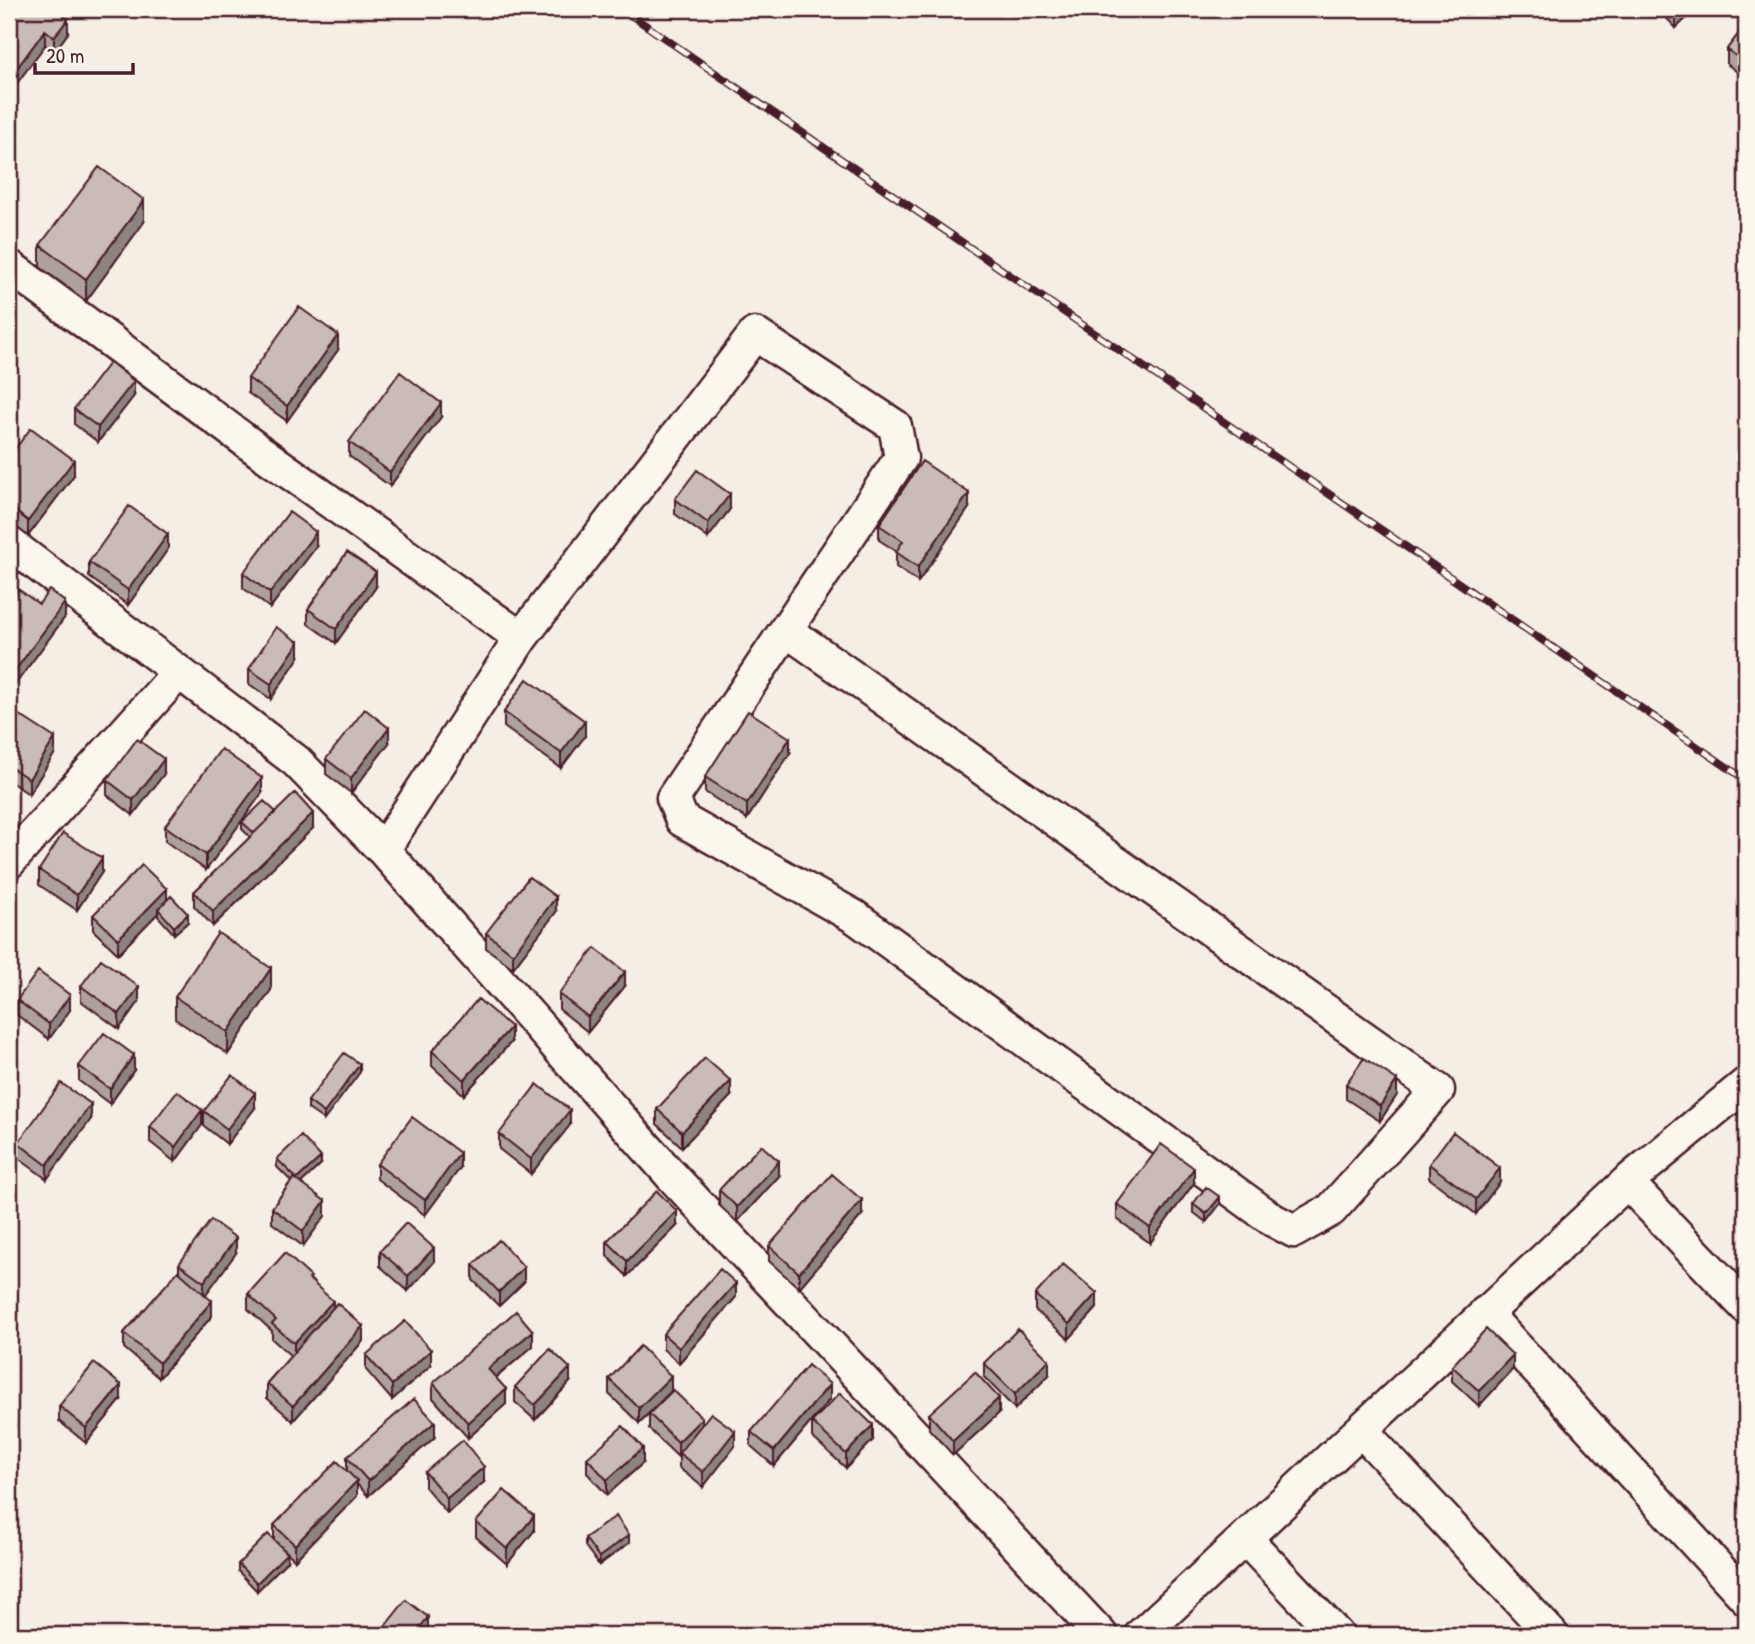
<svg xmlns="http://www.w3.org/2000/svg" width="1755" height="1644" font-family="'Patrick Hand',sans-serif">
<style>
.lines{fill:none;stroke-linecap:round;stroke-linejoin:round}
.minor-casing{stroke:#4a1f2b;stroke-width:37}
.minor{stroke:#fbf7ec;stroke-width:32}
.rail-casing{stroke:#4a1f2b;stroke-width:8}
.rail{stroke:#fbf7ec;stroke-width:5;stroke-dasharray:16;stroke-linecap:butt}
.wall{fill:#aea19d;stroke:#4a1f2b;stroke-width:2}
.shaded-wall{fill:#8d837f;stroke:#4a1f2b;stroke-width:2}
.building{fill:#cabbb6;stroke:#4a1f2b;stroke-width:2}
</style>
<rect width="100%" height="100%" fill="#f4eee4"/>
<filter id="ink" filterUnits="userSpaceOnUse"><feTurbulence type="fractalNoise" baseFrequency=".0143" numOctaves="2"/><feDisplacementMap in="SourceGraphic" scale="14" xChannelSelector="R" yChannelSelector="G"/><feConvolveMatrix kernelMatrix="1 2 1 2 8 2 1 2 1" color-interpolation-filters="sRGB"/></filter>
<g filter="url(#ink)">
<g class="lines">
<defs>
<path id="minor" d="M9,266L258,450L521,638
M9,543L296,761L383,850L669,1173L1101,1635
M383,850L521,638L755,334L895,426L901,458L673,798L682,820L855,917L1273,1220L1294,1231L1331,1210L1438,1090L786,630
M9,862L179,672
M1627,1182L1746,1307
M1485,1313L1746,1598
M1361,1430L1552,1635
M1245,1538L1337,1635
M1141,1635L1627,1182L1746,1084"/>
</defs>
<use href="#minor" class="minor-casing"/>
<use href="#minor" class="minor"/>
<defs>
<path id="rail" d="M622,9L1746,780"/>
</defs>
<use href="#rail" class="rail-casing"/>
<use href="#rail" class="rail"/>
</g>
<path class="wall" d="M1658,9H1696L1676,28Z
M9,12L68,33L54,52L45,45L9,94Z
M1746,24V79L1727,64V49Z
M144,222L86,301L40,267V245Z
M338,350L287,421L248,393V378Z
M134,396L98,442L74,424V409Z
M441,417L390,486L349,456V442Z
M9,457L74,475L28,536L9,521Z
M675,499L730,509L708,538L675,514Z
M969,508L918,582L896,567V551L879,540V525Z
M316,547L270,608L243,588V573Z
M168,549L128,605L89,577V562Z
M376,587L336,643L308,624V609Z
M9,601L39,604L65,617L14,686L9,683Z
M299,657L271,699L249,684V669Z
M9,711L55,753L29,794L9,781Z
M504,712L585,736L561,768L504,727Z
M389,743L351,793L326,774V759Z
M790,753L747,819L705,792V777Z
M164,774L133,815L107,795V780Z
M262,793L206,870L165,841V826Z
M276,812L313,828L213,926L194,906V892L250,837L242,829V822Z
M39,870L102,872L77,910L39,885Z
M167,900L188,922L174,934L158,916V913L118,954L93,930V915Z
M556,912L513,968L486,948V933Z
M81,986L139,1002L119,1029L81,1001Z
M625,986L588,1032L559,1009V994Z
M271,990L228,1054L175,1019V997Z
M17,1000L70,1010L49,1039L17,1015Z
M511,1042L464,1095L432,1066V1051Z
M79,1066L134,1070L110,1104L79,1081Z
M360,1072L324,1120L308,1109V1101Z
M1346,1084L1397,1095L1380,1121L1346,1099Z
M731,1096L682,1147L657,1124V1109Z
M255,1108L227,1144L204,1126V1111Z
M91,1119L47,1179L18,1158V1143Z
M202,1125L175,1162L150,1142V1127Z
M570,1125L531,1174L499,1149V1134Z
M277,1159L321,1164L301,1183L325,1216L303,1246L272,1223V1208L291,1181L277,1167Z
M377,1164L460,1168L425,1215L377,1179Z
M1429,1164L1500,1182L1476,1214L1429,1178Z
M779,1176L737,1222L719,1205V1190Z
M1194,1183L1150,1243L1117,1219V1204Z
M1193,1204H1220L1206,1222L1193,1212Z
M862,1215L799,1288L769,1261V1246Z
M677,1226L627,1276L607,1256V1241Z
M380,1251L434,1262L408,1291L380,1266Z
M236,1253L205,1295L212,1316L159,1378L124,1348V1333L179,1273V1264Z
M473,1265L524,1282L499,1306L473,1280Z
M311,1280L363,1341L293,1421L267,1398V1383L291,1356L272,1339V1331L248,1309V1294Z
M1035,1295L1097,1308L1069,1339L1035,1310Z
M736,1297L679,1363L663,1349V1334Z
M533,1346L496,1378L506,1404L468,1438L433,1398V1383Z
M366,1355L431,1365L392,1400L366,1370Z
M984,1363L1049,1375L1015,1409L984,1377Z
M1452,1366L1513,1369L1479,1406L1452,1381Z
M609,1379L671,1391L639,1423L609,1394Z
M570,1382L535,1420L515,1402V1387Z
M830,1399L774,1466L751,1446V1432Z
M121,1400L86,1443L59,1421V1406Z
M999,1413L953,1455L929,1429V1414Z
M649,1414L702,1425L735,1446L703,1487L679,1468V1456L678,1457L649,1429Z
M812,1422L873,1440L846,1468L812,1437Z
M435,1437L368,1496L357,1484V1496L295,1560L274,1540V1525L347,1470V1457Z
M587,1458L643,1463L607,1495L587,1473Z
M425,1472L484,1482L447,1513L425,1487Z
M476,1522L534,1531L507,1564L476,1537Z
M585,1538L629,1543L599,1565L585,1546Z
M287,1561L257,1591L238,1571V1564Z"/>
<path class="shaded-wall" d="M1676,9H1696L1676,28Z
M68,19V33L54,52V37Z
M45,30V45L9,94V79Z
M144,200V222L86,301V279Z
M338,335V350L287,421V406Z
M134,381V396L98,442V427Z
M441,403V417L390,486V472Z
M74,460V475L28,536V521Z
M969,493V508L918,582V567Z
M730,494V509L708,538V523Z
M316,532V547L270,608V593Z
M168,534V549L128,605V590Z
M376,572V587L336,643V629Z
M65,602V617L14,686V672Z
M299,642V657L271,699V684Z
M585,721V736L561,768V753Z
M389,728V743L351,793V778Z
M55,738V753L29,794V779Z
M790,738V753L747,819V804Z
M164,759V774L133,815V800Z
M262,778V793L206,870V855Z
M313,813V828L213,926V911Z
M102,858V872L77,910V895Z
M167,889V904L158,909V913L118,954V939Z
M556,897V912L513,968V954Z
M188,914V922L174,934V927Z
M271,968V990L228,1054V1032Z
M625,972V986L588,1032V1017Z
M139,987V1002L119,1029V1014Z
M70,995V1010L49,1039V1024Z
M511,1027V1042L464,1095V1080Z
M134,1055V1070L110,1104V1089Z
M360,1064V1072L324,1120V1113Z
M1397,1080V1095L1380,1121V1106Z
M731,1081V1096L682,1147V1132Z
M255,1093V1108L227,1144V1129Z
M91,1104V1119L47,1179V1165Z
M202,1110V1125L175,1162V1147Z
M570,1110V1125L531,1174V1159Z
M460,1153V1168L425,1215V1200Z
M321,1157V1164L297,1187V1179Z
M779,1161V1176L737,1222V1207Z
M1194,1168V1183L1150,1243V1228Z
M1500,1168V1182L1476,1214V1199Z
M1220,1197V1204L1206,1222V1214Z
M862,1200V1215L799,1288V1273Z
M325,1201V1216L303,1246V1231Z
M677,1211V1226L627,1276V1261Z
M236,1238V1253L204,1297V1282Z
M434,1248V1262L408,1291V1276Z
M524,1267V1282L499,1306V1292Z
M736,1283V1297L679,1363V1348Z
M1097,1293V1308L1069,1339V1324Z
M212,1301V1316L159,1378V1363Z
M333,1301V1316L294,1358V1343Z
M363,1326V1341L293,1421V1406Z
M533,1331V1346L488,1384V1369Z
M431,1350V1365L392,1400V1385Z
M1513,1355V1369L1479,1406V1391Z
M1049,1360V1375L1015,1409V1394Z
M570,1368V1382L535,1420V1405Z
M671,1376V1391L639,1423V1408Z
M830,1384V1399L774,1466V1451Z
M121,1385V1400L86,1443V1428Z
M506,1389V1404L468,1438V1423Z
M999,1398V1413L953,1455V1441Z
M702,1418V1432L679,1453L678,1457V1442Z
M435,1422V1437L368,1496V1481Z
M873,1425V1440L846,1468V1454Z
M735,1431V1446L703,1487V1472Z
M643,1448V1463L607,1495V1480Z
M484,1467V1482L447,1513V1498Z
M357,1481V1496L295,1560V1545Z
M534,1516V1531L507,1564V1549Z
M629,1535V1543L599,1565V1557Z
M287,1553V1561L257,1591V1583Z
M428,1617V1632L425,1635H414Z"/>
<path class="building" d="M11,9H55L68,19L54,37L45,30L9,79V12Z
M1746,24V64L1727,49Z
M99,167L144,200L86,279L40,245Z
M299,307L338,335L287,406L248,378Z
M110,362L134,381L98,427L74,409Z
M400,372L441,403L390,472L349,442Z
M31,428L74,460L28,521L9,506V457Z
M922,461L969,493L918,567L896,552L903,541L879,525Z
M697,470L730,494L708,523L675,499Z
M129,506L168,534L128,590L89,562Z
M289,512L316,532L270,593L243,573Z
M347,552L376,572L336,629L308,609Z
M18,589L39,604L49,590L65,602L14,672L9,668V601Z
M276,627L299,642L271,684L249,669Z
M527,679L585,721L561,753L504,712Z
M10,709L55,738L29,779L9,766V711Z
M365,709L389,728L351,778L326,759Z
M748,711L790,738L747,804L705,777Z
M137,739L164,759L133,800L107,780Z
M221,749L262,778L206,855L165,826Z
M295,793L313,813L213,911L194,892Z
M264,801L276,812L254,833L242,822Z
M63,833L102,858L77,895L39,870Z
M142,865L167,889L118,939L93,915Z
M529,877L556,897L513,954L486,933Z
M171,896L188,914L174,927L158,909Z
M218,933L271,968L228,1032L175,997Z
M595,948L625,972L588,1017L559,994Z
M101,959L139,987L119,1014L81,986Z
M38,971L70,995L49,1024L17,1000Z
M478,999L511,1027L464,1080L432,1051Z
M104,1033L134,1055L110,1089L79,1066Z
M344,1053L360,1064L324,1113L308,1101Z
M705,1058L731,1081L682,1132L657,1109Z
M1364,1058L1397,1080L1380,1106L1346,1084Z
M232,1075L255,1093L227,1129L204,1111Z
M61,1083L91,1104L47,1165L18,1143Z
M537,1084L570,1110L531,1159L499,1134Z
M177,1091L202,1110L175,1147L150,1127Z
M412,1117L460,1153L425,1200L377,1164Z
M1453,1132L1500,1168L1476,1199L1429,1164Z
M301,1136L321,1157L297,1179L277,1159Z
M1161,1144L1194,1168L1150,1228L1117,1204Z
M761,1145L779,1161L737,1207L719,1190Z
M832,1174L862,1200L799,1273L769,1246Z
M294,1178L325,1201L303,1231L272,1208Z
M1206,1187L1220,1197L1206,1214L1193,1204Z
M657,1191L677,1211L627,1261L607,1241Z
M211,1220L236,1238L204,1282L179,1264Z
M406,1223L434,1248L408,1276L380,1251Z
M499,1240L524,1267L499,1292L473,1265Z
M285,1253L311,1277L309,1279L333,1301L294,1343L272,1324L276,1320L248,1294Z
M1063,1264L1097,1293L1069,1324L1035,1295Z
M720,1269L736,1283L679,1348L663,1334Z
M178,1271L212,1301L159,1363L124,1333Z
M337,1303L363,1326L293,1406L267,1383Z
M516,1311L533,1331L488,1369L506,1389L468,1423L433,1383Z
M405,1321L431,1350L392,1385L366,1355Z
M1018,1329L1049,1360L1015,1394L984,1363Z
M1486,1329L1513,1355L1479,1391L1452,1366Z
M640,1346L671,1376L639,1408L609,1379Z
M550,1349L570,1368L535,1405L515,1387Z
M94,1363L121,1385L86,1428L59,1406Z
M808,1365L830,1384L774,1451L751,1432Z
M975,1372L999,1398L953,1441L929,1414Z
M673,1390L702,1418L678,1442L649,1414Z
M840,1393L873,1425L846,1454L812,1422Z
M414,1399L435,1422L368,1481L347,1457Z
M711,1413L735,1431L703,1472L679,1453Z
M623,1426L643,1448L607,1480L587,1458Z
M463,1440L484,1467L447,1498L425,1472Z
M337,1461L357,1481L295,1545L274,1525Z
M504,1490L534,1516L507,1549L476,1522Z
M616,1516L629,1535L599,1557L585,1538Z
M268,1534L287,1553L257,1583L238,1564Z
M406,1600L428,1617L414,1635H378Z"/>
</g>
<rect width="1755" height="1644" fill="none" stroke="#fbf7ec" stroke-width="35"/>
<rect x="18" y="18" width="1720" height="1609" fill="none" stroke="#4a1f2b" stroke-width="2.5" filter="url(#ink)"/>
<path d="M35 63v10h98v-10" fill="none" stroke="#4a1f2b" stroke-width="3.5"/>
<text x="46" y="63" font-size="21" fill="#4a1f2b" stroke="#fbf7ec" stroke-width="5" paint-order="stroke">20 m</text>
</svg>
